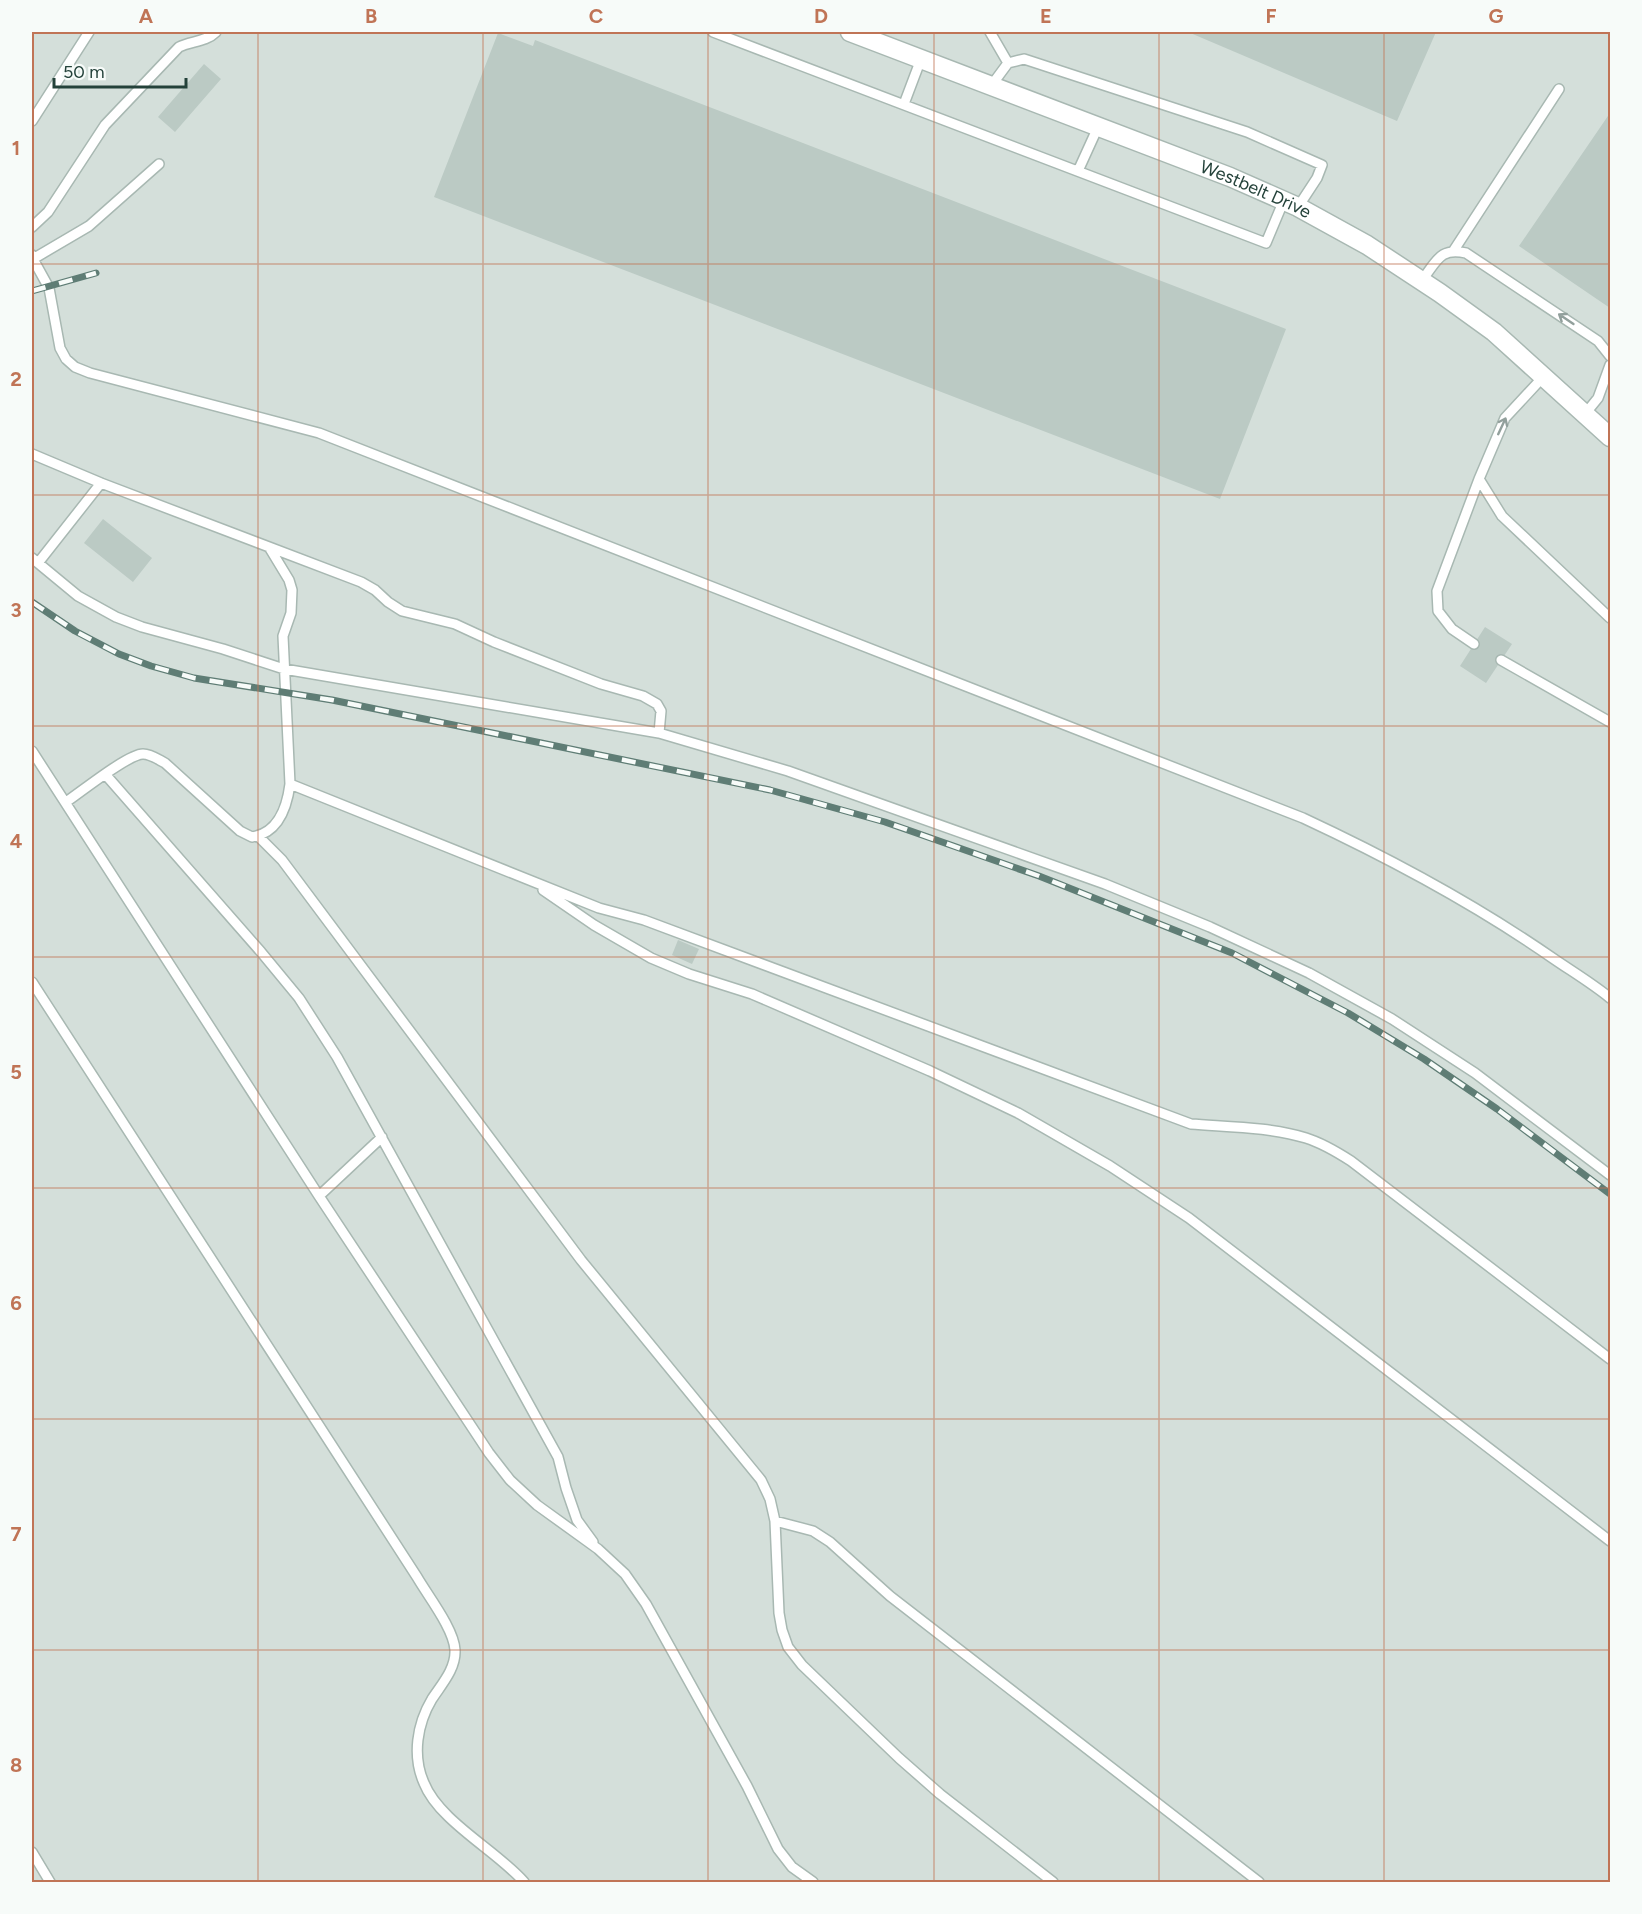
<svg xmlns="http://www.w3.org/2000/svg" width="1642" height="1914" font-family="Figtree,sans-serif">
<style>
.built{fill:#d4dfda}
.building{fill:#bbcac4}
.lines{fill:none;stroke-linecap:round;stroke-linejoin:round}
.service-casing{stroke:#a8b8b2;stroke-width:12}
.minor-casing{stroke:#a8b8b2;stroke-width:21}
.service{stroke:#fff;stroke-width:9}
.minor{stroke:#fff;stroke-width:18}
.rail-casing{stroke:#5f7d75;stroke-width:7}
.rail{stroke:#f7fbf9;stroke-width:4.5;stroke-dasharray:14;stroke-linecap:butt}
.oneway{stroke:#92a09c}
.grid{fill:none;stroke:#c07456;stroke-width:1.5;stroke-opacity:0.55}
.labels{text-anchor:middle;stroke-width:6;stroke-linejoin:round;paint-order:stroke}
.street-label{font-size:18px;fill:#24423a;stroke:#f7fbf9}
.neatline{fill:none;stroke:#c07456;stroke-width:2}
.grid-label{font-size:20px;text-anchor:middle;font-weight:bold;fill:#c07456}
</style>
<rect width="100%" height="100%" fill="#e6efeb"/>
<path class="built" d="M32,32H1610V1882H32Z"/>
<path class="building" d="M1188,32H1436L1397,121Z
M498,33L533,46L535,40L1286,329L1220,499L434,197Z
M204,64L221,79L175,132L158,117Z
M1610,113V308L1519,246Z
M103,519L152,558L133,582L84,543Z
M1485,627L1512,644L1486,683L1460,666Z
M678,940L699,949L692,964L672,955Z"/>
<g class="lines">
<defs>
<path id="service" d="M713,32L1266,243L1284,200
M990,32L1008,63
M991,86L1008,63L1024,59L1247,132L1322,165L1317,178L1298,207
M904,104L921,59
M32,121L89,32
M1078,171L1098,127
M32,227L48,212L105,125L179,47C191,41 206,42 216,32
M1454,250L1559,89
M32,255L33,259L89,226L159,164
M33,259L49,288L60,348L66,359L75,367L90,373L319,433L1303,818C1391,859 1475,904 1554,959C1573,972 1593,984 1610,998
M1422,280C1437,261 1440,247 1466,253L1598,341L1610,356
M1585,414L1598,398L1610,365
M32,454L101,483L361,582L375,590L388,602L402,611L455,624L494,642L601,684L643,696L657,704L661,711L659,733
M1479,479L1502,516L1610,618
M32,558L78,596L116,617L142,627L223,649L284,669L659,733L788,771L1105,884L1210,927L1309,973L1392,1019L1475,1073L1610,1175
M38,563L101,483
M1474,644L1452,629L1438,611L1437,591L1479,479L1505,418L1544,376
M1501,660L1610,722
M32,751L319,1196L489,1453L510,1480L537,1505L598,1549L625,1574L646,1604L747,1786L778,1849L792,1867L813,1882
M105,774L261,952L299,998L337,1057L558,1457L566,1488L577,1520L593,1542
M290,784L599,908L644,920L1191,1124C1229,1127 1270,1127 1306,1138C1322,1143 1337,1152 1351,1161L1610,1359
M66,802C81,792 128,754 143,754C151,754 159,760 165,763L240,831L252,837C279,833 287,807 290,784L283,636L291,613L292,590L289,580L269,547
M258,836L282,860L581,1260L761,1480L770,1499L775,1521L779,1613L782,1630L788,1647L802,1665L899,1758L940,1794L1053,1882
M543,890L594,925L651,958L689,974L752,994L930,1071L1018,1113L1110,1166L1189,1218L1610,1541
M32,982L417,1577C428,1596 454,1629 455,1650C456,1669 441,1685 432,1699C417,1724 412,1756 424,1783C439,1821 497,1851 524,1882
M319,1196L382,1137
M775,1521L813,1531L830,1542L890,1596L1259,1882
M32,1852L50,1882"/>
<g id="minor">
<path id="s1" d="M850,32L1230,177L1298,207L1367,245L1440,293L1494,332L1610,437"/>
</g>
</defs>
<use href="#service" class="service-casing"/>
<use href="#minor" class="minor-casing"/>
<use href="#service" class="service"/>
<use href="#minor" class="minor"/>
<defs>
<path id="rail" d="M32,291L96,273
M32,602L75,631L119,654L151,666L194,678L332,700L770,790L885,822L1039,876L1232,953L1348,1013L1424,1059L1497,1109L1610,1194"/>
</defs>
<use href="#rail" class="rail-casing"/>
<use href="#rail" class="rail"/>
</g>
<defs><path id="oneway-shaft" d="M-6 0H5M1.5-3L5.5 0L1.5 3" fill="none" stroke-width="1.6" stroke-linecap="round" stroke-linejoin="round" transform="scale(1.5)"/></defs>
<g class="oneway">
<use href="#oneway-shaft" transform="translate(1566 319) rotate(-146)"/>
<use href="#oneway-shaft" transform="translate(1502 426) rotate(-65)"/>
</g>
<path class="grid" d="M258,32V1882M483,32V1882M708,32V1882M934,32V1882M1159,32V1882M1384,32V1882M32,264H1610M32,495H1610M32,726H1610M32,957H1610M32,1188H1610M32,1419H1610M32,1650H1610"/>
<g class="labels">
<g class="street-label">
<text dy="6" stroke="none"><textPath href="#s1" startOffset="435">Westbelt Drive</textPath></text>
</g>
</g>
<rect width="1642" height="1914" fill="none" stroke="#f7fbf9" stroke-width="66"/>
<path d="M54 78v9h132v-9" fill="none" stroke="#24423a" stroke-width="3"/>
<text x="63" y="78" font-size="18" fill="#24423a" stroke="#f7fbf9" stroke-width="4.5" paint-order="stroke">50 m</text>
<rect x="33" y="33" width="1576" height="1848" class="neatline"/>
<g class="grid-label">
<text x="146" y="23">A</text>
<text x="371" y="23">B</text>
<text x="596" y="23">C</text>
<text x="821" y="23">D</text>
<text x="1046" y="23">E</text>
<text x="1271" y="23">F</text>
<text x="1496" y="23">G</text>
<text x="16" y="155">1</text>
<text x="16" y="386">2</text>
<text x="16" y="617">3</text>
<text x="16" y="848">4</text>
<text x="16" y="1079">5</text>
<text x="16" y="1310">6</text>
<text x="16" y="1541">7</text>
<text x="16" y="1772">8</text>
</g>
</svg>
